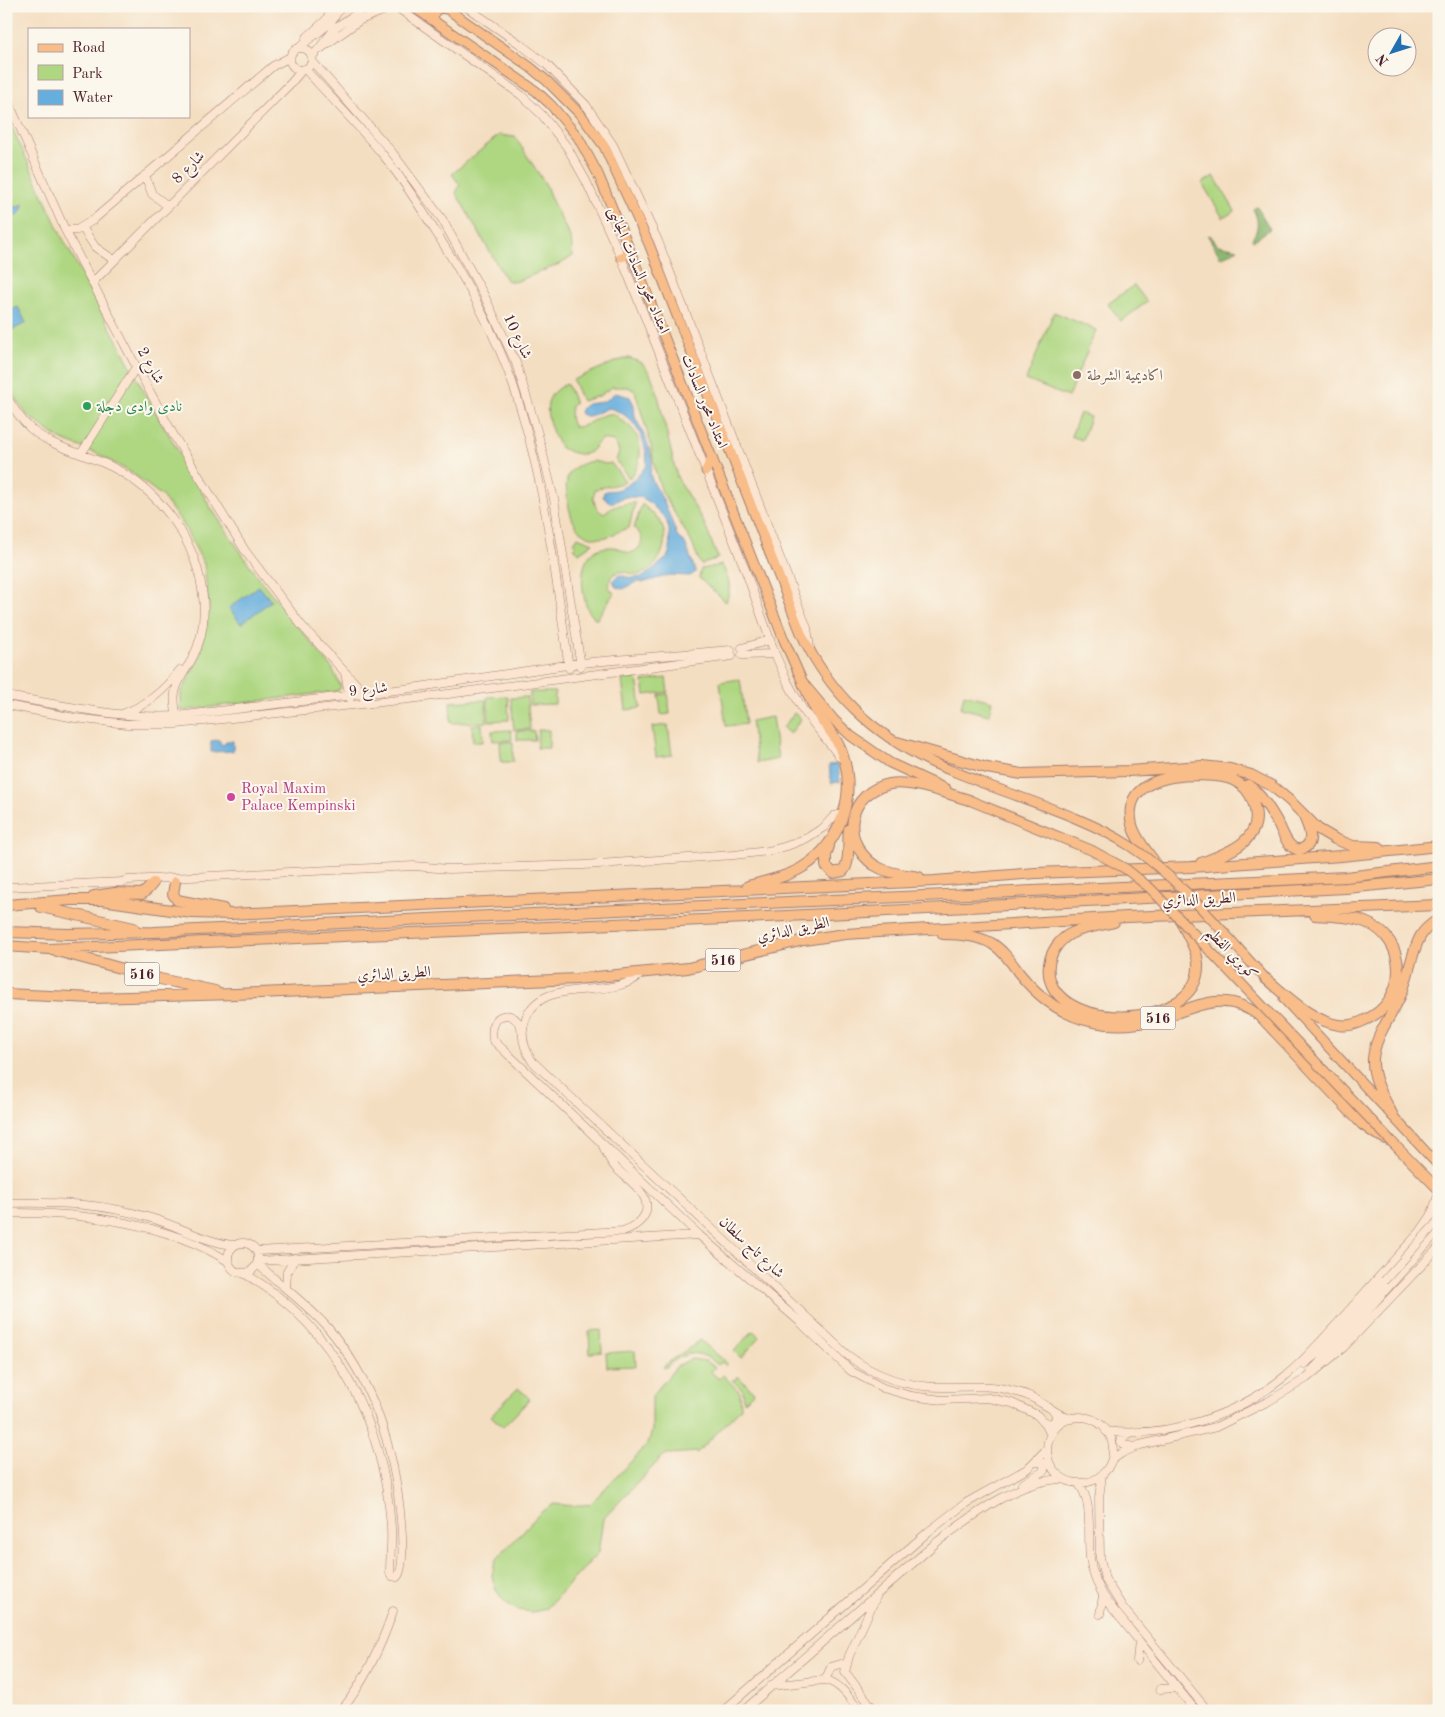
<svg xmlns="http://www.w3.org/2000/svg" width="1445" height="1717" font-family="'Old Standard TT',Amiri,serif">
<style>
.green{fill:#afd782;stroke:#7c7b56}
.forest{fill:#8bb870;stroke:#6a6c4e}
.water{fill:#66aedd;stroke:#586684}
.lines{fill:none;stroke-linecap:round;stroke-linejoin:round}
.secondary-casing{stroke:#9f7e76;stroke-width:9}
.primary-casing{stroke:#9f7e76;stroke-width:11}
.highway-casing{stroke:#9f7e76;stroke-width:12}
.secondary{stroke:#fce5d0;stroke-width:8}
.primary{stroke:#f8bd89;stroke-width:9}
.highway{stroke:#f8bd89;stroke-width:10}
.secondary-bridge-casing{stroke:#9f7e76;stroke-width:9;stroke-linecap:butt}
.primary-bridge-casing{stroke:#9f7e76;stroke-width:11;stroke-linecap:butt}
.secondary-bridge{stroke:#fce5d0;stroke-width:8}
.primary-bridge{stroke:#f8bd89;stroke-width:9}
.education-dot{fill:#8d6e63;stroke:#fbf7ec;stroke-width:2}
.leisure-dot{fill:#2e9e5b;stroke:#fbf7ec;stroke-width:2}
.hotel-dot{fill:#d1479c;stroke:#fbf7ec;stroke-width:2}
.labels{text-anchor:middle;stroke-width:4;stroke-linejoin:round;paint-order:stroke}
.shield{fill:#fbf7ec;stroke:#7f6065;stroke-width:1}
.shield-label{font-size:14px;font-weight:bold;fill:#4a1f2b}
.street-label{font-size:15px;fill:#4a1f2b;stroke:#fbf7ec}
.education-label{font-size:15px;fill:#785e54;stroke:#fbf7ec;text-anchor:start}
.leisure-label{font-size:15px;fill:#27864d;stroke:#fbf7ec;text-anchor:start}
.hotel-label{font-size:15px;fill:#b23c85;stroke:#fbf7ec;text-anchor:start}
</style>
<rect width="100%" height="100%" fill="#fbf7ec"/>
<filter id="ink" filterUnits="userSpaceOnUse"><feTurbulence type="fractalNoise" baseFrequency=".02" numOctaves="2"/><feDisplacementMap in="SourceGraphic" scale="10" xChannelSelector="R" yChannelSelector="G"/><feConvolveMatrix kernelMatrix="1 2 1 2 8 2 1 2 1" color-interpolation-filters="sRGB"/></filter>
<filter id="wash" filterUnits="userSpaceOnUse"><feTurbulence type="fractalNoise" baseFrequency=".0096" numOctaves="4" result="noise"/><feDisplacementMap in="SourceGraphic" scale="20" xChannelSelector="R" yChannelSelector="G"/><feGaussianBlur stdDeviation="1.12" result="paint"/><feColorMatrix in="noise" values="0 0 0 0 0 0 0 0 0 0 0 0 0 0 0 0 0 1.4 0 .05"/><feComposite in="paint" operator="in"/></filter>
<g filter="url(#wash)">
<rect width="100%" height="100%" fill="#f4dec1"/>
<path class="green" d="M6,114L61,235L147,397L211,508L257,576L332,668L341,687L338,691L181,711V692L200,656L209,607L204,564L183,524L162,496L132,473L98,454L60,439L27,415L6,383Z
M499,135L515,137L546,185L551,199L571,239L573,256L562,263L515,282L506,280L456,193L460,185L452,174Z
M1214,176L1235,211L1223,218L1202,183Z
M1134,285L1147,302L1121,321L1108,304Z
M1054,312L1096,330L1068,397L1026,380Z
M629,358L642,363L650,373L657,391L677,477L704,523L718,558L701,565L691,541L662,492L655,470L651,445L635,391L628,387H612L599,396L582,401L573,380L617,361Z
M567,384L575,403L571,406C570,414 569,420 574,427C590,428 599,411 615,414C620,421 628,423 633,430C644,444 642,466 629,478L616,461L619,451L614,441L602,439C597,442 595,448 590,452C581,457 570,452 561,448C548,426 536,395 567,384Z
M1080,413L1090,417L1082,440L1071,436Z
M593,461L606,464L611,463L625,481C615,487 604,485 595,490L593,498L596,507L602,513L606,512C612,506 626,503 635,503L629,528C617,530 610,539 597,538C576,536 571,519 568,502C564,478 566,466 593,461Z
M642,504C647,509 654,514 659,520C672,538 661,568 640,574C631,576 622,568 614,574C609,577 610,582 609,588L614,593L596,620C593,616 588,612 587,607C579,584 578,546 612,547C619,547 624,552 630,553C643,550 646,536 634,528Z
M578,537L580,538L593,543L579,553L574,548L576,546L573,543Z
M722,565C729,580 732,586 726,602L699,578L701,569Z
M637,678L641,708L626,710L622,680Z
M666,678L668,692L645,695L643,681Z
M740,679L746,724L726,726L720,682Z
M530,692H555V704L530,705Z
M668,694L670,714L661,715L659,695Z
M964,694L992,701L989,715L961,708Z
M508,696L509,720L489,721L487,697Z
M527,697L530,729L514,730L511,698Z
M486,700L487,722L451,723L450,702Z
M794,713L801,719L790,734L783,728Z
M772,717L778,759L757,763L751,721Z
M482,724L483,742H473L472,725Z
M668,725L672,755L656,757L652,727Z
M511,730L512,740L493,741L492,731Z
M538,730H549V748H537Z
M517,731H534L535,740H517Z
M500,742H513V762H501Z
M601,1330L602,1352L590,1353L589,1331Z
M753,1331L760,1337L741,1358L734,1351Z
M700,1340L727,1363L726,1365L722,1362L718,1365C697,1347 684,1352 665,1368L663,1367C675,1356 689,1350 700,1340Z
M635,1351L636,1366L607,1367L606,1353Z
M691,1359L705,1361L715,1367L711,1372L719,1379L723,1375L740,1392L741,1408L698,1452L667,1454L662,1457L603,1519L598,1553L546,1609L532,1612L517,1610L505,1602L496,1590L492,1576L495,1561L541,1512L554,1504L573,1506L590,1504L648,1444L652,1431V1396L677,1366Z
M738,1376L754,1392L744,1402L743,1390L732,1380L737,1379Z
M518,1388L530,1399L503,1427L491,1416Z"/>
<path class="forest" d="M1257,207L1270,229L1253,241L1252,239C1259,229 1259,220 1253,209Z
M1210,235L1218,245L1238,249L1221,258L1208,236Z"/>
<path class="water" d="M6,201L9,203L11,202L14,208L23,204C23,213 15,219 6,217Z
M18,307L26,323L6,333V313Z
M615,393L630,397L634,405L635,417L646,439L651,454L652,461L650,474L652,480L665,504L678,538L685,543L696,572L690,576L670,575L645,582H636L623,589L616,587L613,580L619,575L631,578L643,577L667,558L670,550L669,529L666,519L649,502L641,497H625L611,503L603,497L604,492C608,490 611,491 616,490C630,486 638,476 647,465C647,441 635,414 609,408C600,410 589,421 580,413C583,400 595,405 605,401C609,399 612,395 615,393Z
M259,586L271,601L241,624L229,608Z
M219,740L222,745L225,744L226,741H233V751L211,752V741Z
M838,764L840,782L831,783L829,765Z"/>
</g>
<g filter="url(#ink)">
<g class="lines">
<defs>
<path id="secondary" d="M395,6L521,95L542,115L567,147L586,181L621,257L709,478L746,572L775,654L788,683L803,710L840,757
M465,6L520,44L546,64L586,105L613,145L658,241L807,628L810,648
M306,38L326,20L333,6
M300,47C318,30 327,32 341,6
M290 59a11 11 0 1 1 22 0a11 11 0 1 1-22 0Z
M320,49L360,20L395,6
M312,57L336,27L368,6
M312,61L391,151L442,219L484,295L516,363L538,434L554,499L581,666
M305,69C331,98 359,126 384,156C404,181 421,208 437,234C466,280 493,329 511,379C544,473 555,571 569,668
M6,96L65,230L129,353L174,436L246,552L302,626L356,684L363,697
M145,175L152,194L168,206
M82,227L95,247L114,260
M65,230H77L93,220L273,66L290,57
M92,283L291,83L302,70
M6,396C12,405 18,416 26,424C48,448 86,453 114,468C160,492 194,538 202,589C206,613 203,638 192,659C186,670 177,680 175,693C173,702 176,710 177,719
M81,454L136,367
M742,648L770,640
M742,655L775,654
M345,673L350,698
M6,696C63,705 119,719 177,716L412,688L580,663L731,650
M6,705L75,718L127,724H177L418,698L732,656
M122,714C146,706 165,690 180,670
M121,882L128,880L414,866L449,869L583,865L734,855L768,851L787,846L807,838L824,827L834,816L843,814
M6,887L124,882
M641,974C610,1004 538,971 524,1024C520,1038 525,1050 532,1061L846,1354C874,1376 906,1387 941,1387C966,1387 990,1384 1013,1391C1023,1393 1033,1397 1041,1403C1051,1408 1060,1416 1071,1419
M522,1031C516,1007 488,1011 493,1040L699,1235L799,1321L851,1371L883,1388L911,1396L942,1400L988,1398L1012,1403L1037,1415L1046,1425L1051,1435
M6,1203C57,1202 102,1203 151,1218C179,1226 206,1243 235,1245
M6,1213C77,1212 169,1222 229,1262
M228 1258a15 15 0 1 1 30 0a15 15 0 1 1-30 0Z
M257,1251L623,1231C632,1228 641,1223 645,1214C653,1194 627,1180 615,1167C610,1161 606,1153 603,1146
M258,1261L699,1235
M245,1274C336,1326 384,1425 391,1527C392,1542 390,1557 390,1573L392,1576L397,1577C405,1569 402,1533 401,1521C395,1452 374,1382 328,1328C307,1304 281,1286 258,1264
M286,1288L287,1272L295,1258
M1304,1364L1323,1349L1384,1281
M1311,1371L1336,1346L1439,1230
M1047 1450a33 33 0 1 1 66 0a33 33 0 1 1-66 0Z
M1045,1422L1049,1424C1056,1422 1058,1417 1054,1411
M1106,1431C1167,1439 1237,1415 1284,1377C1303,1362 1319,1343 1335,1326C1363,1295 1391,1263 1420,1232L1431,1216L1439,1193
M1129,1433L1122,1438L1121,1442L1124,1445L1134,1447
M1112,1460L1122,1453L1140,1445L1216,1427L1269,1401L1307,1378L1344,1347L1439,1247
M1102,1475L1099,1498L1100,1558L1105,1579L1123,1608L1208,1711
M1078,1483C1094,1501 1087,1534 1090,1558C1092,1575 1099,1590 1109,1604L1196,1711
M1022,1484L1044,1471V1464L1041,1462H1036
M1100,1614L1103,1595
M1137,1661L1139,1641
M827,1676L831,1667L841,1664L845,1665
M771,1686L824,1680C840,1682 850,1699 860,1711
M1160,1689L1177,1688
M341,1711C365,1681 381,1647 393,1611
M723,1711L928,1532L966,1503L1027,1469L1047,1449
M743,1711L937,1542C972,1516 1019,1479 1064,1479
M875,1711L845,1672L849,1656L876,1597"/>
<path id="primary" d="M412,6L536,91L551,105L578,137L598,174L631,253L784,640L803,683L834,720L851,736L890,763L946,789
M443,6L530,67L547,81L581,115L604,146L649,244L801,633C829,693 872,733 931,762C946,769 964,775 980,782
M436,23L433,17L435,11L440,8L446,9
M621,257L631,253
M706,471L712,457
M1284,999L1439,1166
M1391,1141L1439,1190"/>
<path id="highway" d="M897,742L987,768L1022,774L1128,771L1202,766L1230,769L1251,775L1272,786L1290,801L1318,829L1335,839L1353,846L1379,847
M1248,785C1261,794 1271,811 1279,825C1282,831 1285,840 1290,845C1293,848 1297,850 1301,849C1316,845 1309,828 1305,819
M829,846L826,855V866L833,873L843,871C851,863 847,842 849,829
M1156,864C1148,852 1136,840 1132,825C1122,782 1168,775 1199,775C1211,776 1222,775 1233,780C1242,784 1250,792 1253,802C1267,840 1228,853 1201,863
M919,877C904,874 888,874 874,865C839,840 848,792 890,784C910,780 949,794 969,800
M175,882L173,894L177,900L223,909
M748,886C767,881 787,877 803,867C843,843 859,788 839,746C834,734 825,725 818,714C812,704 808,693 803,683
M94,896L115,893L142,894L148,889L153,883
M6,905L70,900H102L192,913L230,914L934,881L1036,873L1191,867L1341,856L1439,846
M41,907L134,928
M1114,922C1100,926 1083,927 1070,934C1059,940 1051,952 1049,964C1040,1034 1202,1034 1198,963C1197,948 1186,934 1181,921
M6,932L68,934L154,932L766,903L1346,877L1439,866
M943,934C959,934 976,935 991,943C1003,950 1011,962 1019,973C1039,998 1063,1016 1094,1022C1114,1026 1135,1025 1155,1020C1194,1009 1224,986 1262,1018L1362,1124L1376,1134L1391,1141
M6,946L49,949L747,918L1346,888L1439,879
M57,951L160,979L215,991
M1265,978C1287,996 1311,1021 1339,1025C1349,1027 1357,1024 1365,1020C1408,1002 1410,939 1365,922C1349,916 1332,916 1315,915
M6,994L93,998L236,994L576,979L688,968L804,940L845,934L1127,917L1439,905
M1393,1116C1384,1098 1372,1079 1373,1059C1375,1034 1393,1015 1402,992C1409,974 1411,954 1420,937C1424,929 1431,924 1439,919"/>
</defs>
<use href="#secondary" class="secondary-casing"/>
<use href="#primary" class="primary-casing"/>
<use href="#highway" class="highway-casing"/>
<use href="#secondary" class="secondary"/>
<use href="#primary" class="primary"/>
<use href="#highway" class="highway"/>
<defs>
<path id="secondary-bridge" d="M1384,1281L1439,1220"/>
<path id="primary-bridge" d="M980,782C1028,801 1087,818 1130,846C1182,880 1223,933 1265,978
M969,800L1091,850L1126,869L1151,889L1391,1141"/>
</defs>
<use href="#secondary-bridge" class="secondary-bridge-casing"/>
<use href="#primary-bridge" class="primary-bridge-casing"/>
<use href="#secondary-bridge" class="secondary-bridge"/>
<use href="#primary-bridge" class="primary-bridge"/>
</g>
</g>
<circle class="education-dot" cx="1077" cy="375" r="5"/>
<circle class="leisure-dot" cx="87" cy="406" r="5"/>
<circle class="hotel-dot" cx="231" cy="797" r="5"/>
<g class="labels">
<g class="shield">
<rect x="705.5" y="948.5" width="35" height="23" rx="4"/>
<rect x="124.5" y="962.5" width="35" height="23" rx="4"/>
<rect x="1140.5" y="1006.5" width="35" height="23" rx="4"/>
</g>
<g class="shield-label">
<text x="723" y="965">516</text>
<text x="142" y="979">516</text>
<text x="1158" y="1023">516</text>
</g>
<g class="street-label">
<text transform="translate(188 167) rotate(-45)" y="5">شارع 8</text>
<text transform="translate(639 270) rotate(67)" y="5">امتداد محور السادات الجانبى</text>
<text transform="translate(518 336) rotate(65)" y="5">شارع 10</text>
<text transform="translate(151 365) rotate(61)" y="5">شارع 2</text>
<text transform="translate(705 401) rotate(68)" y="5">امتداد محور السادات</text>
<text transform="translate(368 689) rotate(-6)" y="5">شارع 9</text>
<text transform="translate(1199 899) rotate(-3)" y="5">الطريق الدائري</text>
<text transform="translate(793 929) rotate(-12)" y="5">الطريق الدائري</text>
<text transform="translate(1232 953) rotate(46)" y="5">كوبري الفطيم</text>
<text transform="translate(394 973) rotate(-3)" y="5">الطريق الدائري</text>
<text transform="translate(752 1247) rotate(43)" y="5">شارع تاج سلطان</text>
</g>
<g class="education-label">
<text x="1087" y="380">اكاديمية الشرطة</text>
</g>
<g class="leisure-label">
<text x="97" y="411">نادى وادى دجلة</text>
</g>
<g class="hotel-label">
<text x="241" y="793">Royal Maxim<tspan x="241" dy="17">Palace Kempinski</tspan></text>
</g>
</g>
<rect width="1445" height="1717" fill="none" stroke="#fbf7ec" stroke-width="25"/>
<rect x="28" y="28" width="162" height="90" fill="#fbf7ec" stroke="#b4a19f"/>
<rect x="38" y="44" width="25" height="8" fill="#f8bd89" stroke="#b4a19f"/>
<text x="72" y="52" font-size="15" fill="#4a1f2b">Road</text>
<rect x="38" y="65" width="25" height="15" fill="#afd782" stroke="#b4a19f"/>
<text x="72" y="78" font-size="15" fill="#4a1f2b">Park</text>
<rect x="38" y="90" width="25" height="15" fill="#66aedd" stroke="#b4a19f"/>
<text x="72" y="102" font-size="15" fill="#4a1f2b">Water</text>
<g transform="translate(1392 52) rotate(231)"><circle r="24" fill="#fbf7ec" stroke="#b4a19f"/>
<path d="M0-4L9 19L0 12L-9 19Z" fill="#1f6fb2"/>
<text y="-8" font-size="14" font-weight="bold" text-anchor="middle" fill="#4a1f2b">N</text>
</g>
</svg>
